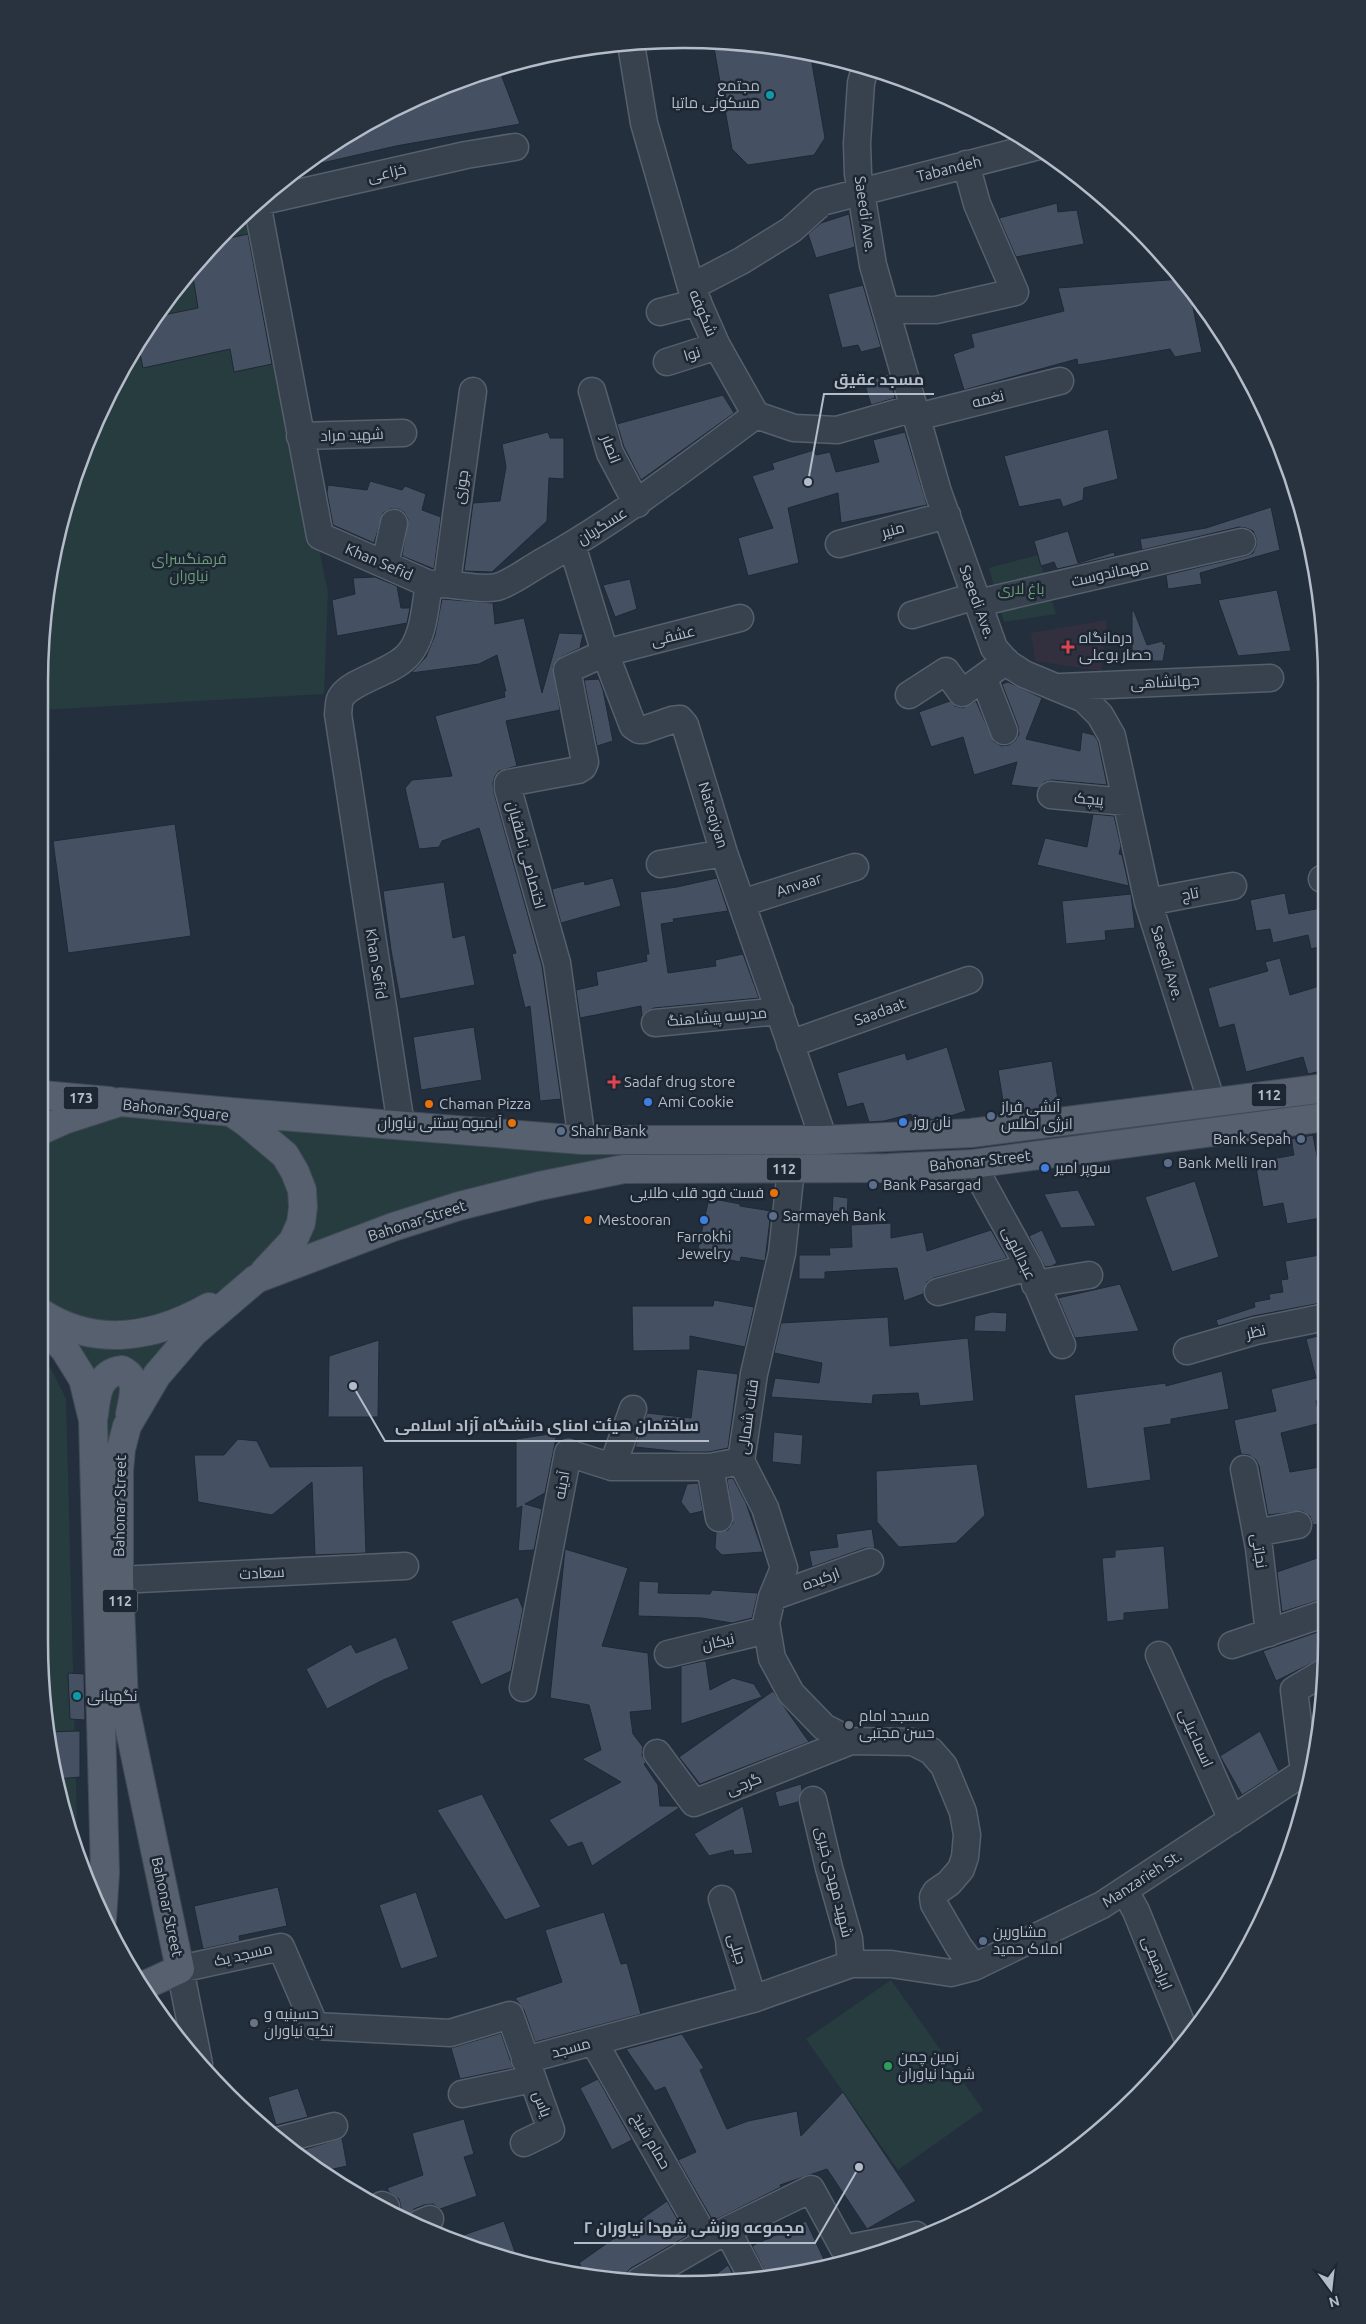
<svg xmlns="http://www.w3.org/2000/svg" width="1366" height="2324" font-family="Ubuntu,Cairo,sans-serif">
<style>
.medical{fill:#32303f}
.green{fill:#263c3f}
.building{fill:#455162;stroke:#1f2835}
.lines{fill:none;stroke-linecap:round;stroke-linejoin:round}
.minor-casing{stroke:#565f6c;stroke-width:29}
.major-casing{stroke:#414a57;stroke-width:30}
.minor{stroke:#38414e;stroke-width:26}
.major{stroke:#56606e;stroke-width:28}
.culture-dot{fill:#0f9aa8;stroke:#1d2633;stroke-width:2}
.health-dot{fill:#e0444e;stroke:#1d2633;stroke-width:2}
.shop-dot{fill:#3f7fe0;stroke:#1d2633;stroke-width:2}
.food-dot{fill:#e8710a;stroke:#1d2633;stroke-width:2}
.service-dot{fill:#5c6f8a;stroke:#1d2633;stroke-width:2}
.worship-dot{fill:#6b7280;stroke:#1d2633;stroke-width:2}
.leisure-dot{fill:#2e9e5b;stroke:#1d2633;stroke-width:2}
.labels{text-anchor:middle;stroke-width:5;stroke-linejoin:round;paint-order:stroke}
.shield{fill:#1d2633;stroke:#878f9c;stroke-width:1}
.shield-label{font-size:14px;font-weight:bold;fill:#b4bcc9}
.poi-label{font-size:15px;fill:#b4bcc9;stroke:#1d2633;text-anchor:start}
.street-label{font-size:15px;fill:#b4bcc9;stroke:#1d2633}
.park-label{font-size:15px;fill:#6b9a76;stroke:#1d2633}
.rim{fill:none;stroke:#b4bcc9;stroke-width:2.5}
.leader{fill:none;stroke:#b4bcc9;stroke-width:2}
.callout-dot{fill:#b4bcc9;stroke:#1d2633;stroke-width:2}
.callout-label{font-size:16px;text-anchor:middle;font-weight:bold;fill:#b4bcc9;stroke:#1d2633;stroke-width:5;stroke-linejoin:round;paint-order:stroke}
</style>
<rect width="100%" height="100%" fill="#242f3e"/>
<path class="medical" d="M1107,620L1101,671L1035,661L1031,633Z"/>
<path class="green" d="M249,210L328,592L324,694L40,710V641L73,476L147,325L228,227Z
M1038,555L1056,614L1004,622L989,568Z
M122,1115L230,1124L286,1174L293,1217L282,1238L257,1264L228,1285L192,1306L120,1326L83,1322L43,1303L42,1142Z
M259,1124L520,1149L678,1154L590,1162L424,1203L340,1232L294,1256L307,1229Z
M196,1321L140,1381L98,1379L55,1329C118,1361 137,1355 196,1321Z
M43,1361L51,1369L66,1399L78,1860L73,1848L44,1725Z
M114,1379L128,1387L107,1463L106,1384Z
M891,1980L983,2110L898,2170L806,2039Z"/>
<path class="building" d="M713,42L810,52L825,138L814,155L748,165L732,149Z
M499,69L520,124L396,146L300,168L325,147L437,88Z
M1057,203L1058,212L1077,210L1084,244L1016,257L999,218Z
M849,214L855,247L816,258L808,234L821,223Z
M248,234L272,364L234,372L230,349L143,368L138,344L147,325L154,317L198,308L192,271L216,241Z
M1182,279L1189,288L1202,352L1175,357L1170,349L1078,365L1077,359L964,390L953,354L974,347L971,334L1064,311L1058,288Z
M863,285L881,347L861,352L858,345L842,348L828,294Z
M889,374L895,398L871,405L864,382Z
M723,395L734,413L641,480L624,447L617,424Z
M1108,429L1118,479L1084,488L1083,500L1063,507L1060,499L1019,507L1004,456Z
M548,432L550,438H564V479L549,478L547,521L492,572L464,571L473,503L500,501L506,467L502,444Z
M905,432L927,505L841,523L838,493L788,508L799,563L748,576L738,538L773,528L752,476L774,469L772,463L814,450L816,455L830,452L836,472L879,462L873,440Z
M370,481L402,490L405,486L426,494L422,510L441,517L434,569L402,556L408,519L404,512L398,509H390L383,513L374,543L333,525L327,493L328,485L367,490Z
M1271,507L1280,550L1200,573L1202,584L1168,589L1166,575L1246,556L1253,553L1256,546V538L1253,531L1246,528L1239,527L1142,550L1140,539L1206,528Z
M1068,531L1078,563L1114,552L1115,556L1057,569L1054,562L1041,566L1034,541Z
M375,577L397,586L401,608H410L407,623L337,636L332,600L355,594L353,578Z
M630,579L637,609L615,617L603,585Z
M1277,590L1291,651L1238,656L1218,600Z
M442,599L493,603L495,624L524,618L542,693L559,633L583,634L580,648L561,657L553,666L560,710L506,721L517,766L499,771L495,776L493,783L494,793L542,966L561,1099L540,1101L530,1006L525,1008L512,954L516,953L479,828L442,841L439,847L419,849L405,788L412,780L452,776L435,716L505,697L504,691H506L497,655L479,664L411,673L426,657L435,635Z
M1132,611H1134L1147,645L1163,641V644H1166L1163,661H1132Z
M599,679L603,690L613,741L597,746L584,680Z
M1008,682L1042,698L1026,739L1080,751L1082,732L1094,735L1098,741L1107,785L1052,780L1044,782L1038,788L1011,785L1017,762L974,775L963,737L931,747L919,712L950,701L955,706L963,708L976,701L994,742L1002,746L1009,745L1015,741L1019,734L1018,726L1002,684Z
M1093,814L1114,816L1121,846L1119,854L1122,855L1129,886L1037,865L1045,838L1087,847Z
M175,824L191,936L68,953L53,841Z
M613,878L621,906L561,923L552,889L584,881L585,885Z
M717,878L728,911L673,919L674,922L661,924L668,973L716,966L715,960L743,954L759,998L654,1008L647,1011L642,1016L641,1006L580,1018L576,990L598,985L596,972L647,961L646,954H649L640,892L677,887Z
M444,882L453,938L465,935L475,985L400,999L391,950L383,891Z
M1285,893L1289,914L1321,908L1326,931V945L1311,949L1308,935L1273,943L1270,929L1256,931L1250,900Z
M1131,894L1135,928L1105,931L1106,940L1066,944L1062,901Z
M1280,958L1290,995L1326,984V1070L1308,1074L1303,1057L1246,1072L1234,1024L1219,1028L1208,988L1268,971L1265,962Z
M474,1027L482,1080L421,1090L413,1037Z
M947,1047L966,1111L941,1119L912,1120L911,1114L884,1121L869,1122L863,1103L847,1107L837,1073L905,1053L907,1060Z
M1052,1061L1059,1106L1005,1113L998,1070Z
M1313,1135L1319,1167L1326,1166V1217L1287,1224L1283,1203L1263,1207L1255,1162L1294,1155L1291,1139Z
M1195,1181L1219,1257L1172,1272L1145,1197Z
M1078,1190L1096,1226L1061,1228L1044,1194Z
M833,1196L848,1198L847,1217L832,1216Z
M709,1198L740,1204V1206L771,1211L765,1261L741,1257L740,1262L697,1253Z
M891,1223V1238L923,1232L927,1251L991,1230L1007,1258L934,1278L927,1282L923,1294L904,1301L897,1268L825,1272V1279H799V1255H830L829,1248L852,1247L851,1225Z
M1042,1230L1057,1263L1052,1266L1045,1267L1029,1236Z
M1326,1254V1302L1253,1316L1218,1326L1216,1320L1255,1307L1254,1302L1270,1299L1269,1294L1283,1292L1281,1280L1288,1279L1285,1261Z
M1120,1284L1139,1331L1075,1338L1058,1298Z
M714,1300L754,1307L745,1347L690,1336V1350L633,1351L632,1306H713Z
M992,1312L1007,1313L1006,1332L974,1331L975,1316Z
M888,1317L890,1346L968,1338L974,1401L920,1406L918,1393L873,1395L872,1404L771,1397L775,1378L819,1383L822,1363L774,1353L781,1323Z
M1326,1334V1399L1316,1401L1321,1423L1281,1433L1290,1472L1326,1466V1523L1313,1525L1310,1516L1302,1511L1268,1515L1259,1466L1256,1460L1249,1455L1241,1454L1234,1420L1276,1411L1271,1389L1316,1378L1306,1339Z
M379,1340L378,1417H328L329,1356Z
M697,1369L738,1374L728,1448L709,1452H682L635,1447L647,1413L691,1418Z
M1222,1371L1229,1409L1171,1419V1424L1144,1428L1151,1480L1087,1489L1074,1395L1166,1383V1386Z
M774,1432L803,1435L801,1465L772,1462Z
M557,1433L545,1493L525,1504L542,1509L534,1550L518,1551L522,1506L516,1509V1439Z
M238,1439L257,1441L270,1467L363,1466L366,1553L315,1555L312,1482L272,1515L198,1502L194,1455H224Z
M977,1464L985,1515L956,1543L899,1547L877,1522L876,1471Z
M733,1478L746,1503L763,1552L722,1555L715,1548L716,1532L728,1530L733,1523L727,1479Z
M698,1483L703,1511L690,1514L681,1502L687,1484Z
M872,1529L875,1548H865L812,1567L809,1551L838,1547L836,1534Z
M1164,1546L1169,1609L1124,1613V1620L1107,1622L1102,1558L1115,1557V1550Z
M565,1549L628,1568L602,1646L648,1653L652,1710L630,1712L633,1734L643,1747L642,1755L646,1763L644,1764L658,1785L660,1806H677L679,1808L592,1866L582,1842L568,1847L549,1820L621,1782L582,1759L601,1750L589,1705L550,1698Z
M1326,1555V1598L1282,1612L1277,1572Z
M639,1581L659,1582L658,1593L710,1594L712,1590L758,1593L752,1618L732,1623L702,1618L638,1616Z
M518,1597L523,1609L511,1671L481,1685L451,1621Z
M1326,1629V1656L1276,1681L1263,1651Z
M396,1637L409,1669L383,1680L327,1709L306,1669L351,1644L356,1653Z
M703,1661H706L710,1690L733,1678L754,1684L762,1697L681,1724V1666Z
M68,1673L84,1674L85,1720L70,1719Z
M773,1691L809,1742L700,1784L679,1757Z
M80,1731V1777L57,1779L46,1732Z
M1260,1731L1279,1771L1242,1795L1220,1756Z
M801,1784L802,1790L798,1802L779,1807L775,1792Z
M482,1794L541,1907L505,1920L437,1810Z
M743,1806L753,1853L734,1855L733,1850L709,1856L694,1834Z
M278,1887L287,1926L239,1936L240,1941L203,1949L194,1906Z
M416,1892L438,1957L401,1969L379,1905Z
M604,1912L621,1964L627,1963L641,2014L535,2042L524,2010L515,1998L562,1982L545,1930Z
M501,2033L513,2068L460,2079L451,2048Z
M682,2034L704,2068L700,2070L727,2129L748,2121L797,2111L801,2136L843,2092L916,2201L867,2229L827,2169L780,2185L781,2187L713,2221L678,2160L696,2152L665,2087L655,2091L626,2049Z
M598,2079L632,2140L612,2150L580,2088Z
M298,2088L308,2117L276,2125L268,2097Z
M464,2119L474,2154L464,2157L477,2196L440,2209L433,2204L424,2205L414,2209L407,2217L400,2213L401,2207L399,2199L389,2192L387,2188L423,2175L412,2133Z
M342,2138L347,2166L319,2172L300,2156L299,2151Z
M667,2201L687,2236L631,2268L626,2273L624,2280L588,2276L579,2263Z
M504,2221L519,2263L476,2251L452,2239Z
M806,2221L827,2266L769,2279L752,2246Z
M728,2265L737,2282L704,2284Z"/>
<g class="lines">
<defs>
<path id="minor" d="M631,44L644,123L691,287L717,346L756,415L794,428L837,430L914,408
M865,68L861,83L857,143L858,174L873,265L938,492L994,648L1007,663L1024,674L1084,699L1100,715L1112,736L1148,902L1212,1103
M258,202L466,155L515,147
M257,203L320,536L429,584C452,582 476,591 497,587C510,584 531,568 544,561C619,519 687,466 756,415
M691,287L741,261L791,230L822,202L1039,146
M887,310H936L1015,292L977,204L966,164
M660,312L698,302
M667,362L717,346
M592,391L610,453L637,504
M917,417L1060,381
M300,436L403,433
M839,544L947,515
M572,545L605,653L633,726L639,730H643L672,720L680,719L685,725L724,853L824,1140
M385,564L394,523
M447,582L473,391
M978,603L1242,542
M912,615L975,596
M984,679L1004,731
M1061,687L1270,678
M909,695L946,671L962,693L1006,661
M1051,795L1126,802
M660,864L724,853
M1322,879L1326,877
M1148,902L1233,886
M742,903L855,867
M655,1023L780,1011
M790,1044L969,980
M401,1125L338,714C339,709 338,700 342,696C353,680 391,673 407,656C424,639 425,606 429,584
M582,1140L557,963L508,789V783L578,770L583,767L585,762L567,670L605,653L740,618
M972,1164L1029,1267L1062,1345
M791,1169L782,1253L754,1374L741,1461L765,1508L784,1568L772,1597L766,1623L772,1658L791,1693L824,1727L851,1741L913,1742L931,1751L944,1766L963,1812L967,1835L965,1857L961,1869L949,1883L936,1892L933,1897L934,1904L959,1947L974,1967
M1035,1284L1089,1275
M938,1292L1029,1267
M1187,1351L1256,1331L1326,1317
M612,1467L633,1409
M710,1467L719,1518
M1244,1469L1259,1548L1269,1633
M1256,1533L1298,1525
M119,1580L405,1566
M772,1597L870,1562
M1232,1645L1326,1613
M668,1654L767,1630
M1159,1655L1232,1820
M523,1688L568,1453L612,1467H710L741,1461
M657,1753L694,1803L851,1741
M813,1800L829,1868L849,1939L851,1964
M1125,1891L1136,1911L1187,2037
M722,1899L753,1999
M594,2042L707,2241
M525,2060L753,1999L851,1964H891L951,1973L974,1967L1102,1905L1304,1772L1294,1690L1326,1671
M199,2064L180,1969L281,1947L315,2026L450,2033L510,2015L551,2130L524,2143
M462,2094L532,2079
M280,2140L334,2126
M382,2205L386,2207
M420,2223L430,2219
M727,2230L754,2281
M639,2281L727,2230L811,2189L844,2249L916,2235L919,2239"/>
<path id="major" d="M42,1095L109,1101
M231,1112L582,1140H824L971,1133L1326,1088
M42,1130L64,1120L120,1102L231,1112L247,1123L285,1155L295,1172L302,1190L303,1207L301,1223L293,1241L264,1272
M43,1314C97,1348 156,1337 209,1307
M43,1325L65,1350L83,1379L93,1420L105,1873L102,1919
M94,1415C96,1396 98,1373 122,1370C140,1379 133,1398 130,1414
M143,1986L180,1969L124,1702L119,1580V1471L121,1449L127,1426L157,1375L194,1332L256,1279L393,1227L459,1206L539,1186L624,1169L888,1168L972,1164L1326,1117"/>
</defs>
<use href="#minor" class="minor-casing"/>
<use href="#major" class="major-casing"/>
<use href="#minor" class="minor"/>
<use href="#major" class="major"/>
</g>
<g class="culture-dot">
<circle cx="770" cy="95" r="5"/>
<circle cx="77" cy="1696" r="5"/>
</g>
<g class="health-dot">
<path d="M1065.5 639.5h5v5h5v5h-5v5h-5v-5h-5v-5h5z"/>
<path d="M611.5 1074.5h5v5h5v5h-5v5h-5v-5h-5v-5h5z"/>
</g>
<g class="shop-dot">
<circle cx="648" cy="1102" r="5"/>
<circle cx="903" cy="1122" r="5"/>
<circle cx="1045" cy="1168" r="5"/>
<circle cx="704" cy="1220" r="5"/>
</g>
<g class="food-dot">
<circle cx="429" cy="1104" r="5"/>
<circle cx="512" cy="1123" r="5"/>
<circle cx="774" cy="1193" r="5"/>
<circle cx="588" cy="1220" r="5"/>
</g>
<g class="service-dot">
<circle cx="991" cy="1116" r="5"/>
<circle cx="561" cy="1131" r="5"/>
<circle cx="1301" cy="1139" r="5"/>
<circle cx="1168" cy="1163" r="5"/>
<circle cx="873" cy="1185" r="5"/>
<circle cx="773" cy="1216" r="5"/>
<circle cx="983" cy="1941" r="5"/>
</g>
<g class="worship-dot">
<circle cx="849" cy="1725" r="5"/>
<circle cx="254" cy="2023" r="5"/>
</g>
<circle class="leisure-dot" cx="888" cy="2066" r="5"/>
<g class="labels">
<g class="shield">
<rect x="1251.5" y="1083.5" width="35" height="23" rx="4"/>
<rect x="63.5" y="1086.5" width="35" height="23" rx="4"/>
<rect x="766.5" y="1157.5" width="35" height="23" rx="4"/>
<rect x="102.5" y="1589.5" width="35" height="23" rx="4"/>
</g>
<g class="shield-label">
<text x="1269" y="1100">112</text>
<text x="81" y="1103">173</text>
<text x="784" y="1174">112</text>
<text x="120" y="1606">112</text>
</g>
<g class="poi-label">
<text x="760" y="91" text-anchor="end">مجتمع<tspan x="760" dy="17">مسکونی ماتیا</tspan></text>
<text x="1079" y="643">درمانگاه<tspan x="1079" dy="17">حصار بوعلی</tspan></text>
<text x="624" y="1087">Sadaf drug store</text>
<text x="658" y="1107">Ami Cookie</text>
<text x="439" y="1109">Chaman Pizza</text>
<text x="1001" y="1112">آنشی فراز<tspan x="1001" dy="17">انرژی اطلس</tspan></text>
<text x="913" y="1127">نان روز</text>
<text x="502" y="1128" text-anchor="end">آبمیوه بستنی نیاوران</text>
<text x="571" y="1136">Shahr Bank</text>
<text x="1291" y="1144" text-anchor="end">Bank Sepah</text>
<text x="1178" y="1168">Bank Melli Iran</text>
<text x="1055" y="1173">سوپر امیر</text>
<text x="883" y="1190">Bank Pasargad</text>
<text x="764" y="1198" text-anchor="end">فست فود قلب طلایی</text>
<text x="783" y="1221">Sarmayeh Bank</text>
<text x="598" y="1225">Mestooran</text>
<text x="704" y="1242" text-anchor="middle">Farrokhi<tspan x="704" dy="17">Jewelry</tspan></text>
<text x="87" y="1701">نگهبانی</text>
<text x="859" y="1721">مسجد امام<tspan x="859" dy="17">حسن مجتبی</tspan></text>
<text x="993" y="1937">مشاورین<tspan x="993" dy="17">املاک حمید</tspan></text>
<text x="264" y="2019">حسینیه و<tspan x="264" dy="17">تکیه نیاوران</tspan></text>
<text x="898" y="2062">زمین چمن<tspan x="898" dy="17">شهدا نیاوران</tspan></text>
</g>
<g class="street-label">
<text transform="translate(949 169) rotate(-14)" y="5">Tabandeh</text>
<text transform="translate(387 173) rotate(-13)" y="5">خزاعی</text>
<text transform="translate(865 214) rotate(82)" y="5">Saeedi Ave.</text>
<text transform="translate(703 313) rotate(67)" y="5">شکوفه</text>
<text transform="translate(692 354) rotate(-17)" y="5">نوا</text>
<text transform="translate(988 399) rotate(-14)" y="5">نغمه</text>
<text transform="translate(352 435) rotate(-2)" y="5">شهید مراد</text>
<text transform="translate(611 449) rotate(69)" y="5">انصار</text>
<text transform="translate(461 487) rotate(-82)" y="5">جوزی</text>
<text transform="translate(602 526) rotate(-32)" y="5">عسگریان</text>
<text transform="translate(893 530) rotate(-15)" y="5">منیر</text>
<text transform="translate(379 562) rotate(23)" y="5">Khan Sefid</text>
<text transform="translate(1110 573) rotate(-13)" y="5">مهماندوست</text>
<text transform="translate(977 602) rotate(70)" y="5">Saeedi Ave.</text>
<text transform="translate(673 636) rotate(-14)" y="5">عشقی</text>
<text transform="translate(1165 682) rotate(-3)" y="5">جهانشاهی</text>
<text transform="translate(1089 799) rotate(5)" y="5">پیچک</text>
<text transform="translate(713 815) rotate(73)" y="5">Nateqiyan</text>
<text transform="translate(526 855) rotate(75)" y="5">اختصاصی ناطقیان</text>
<text transform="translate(799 885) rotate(-18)" y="5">Anvaar</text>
<text transform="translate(1190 894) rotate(-11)" y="5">تاج</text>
<text transform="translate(1167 963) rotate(73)" y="5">Saeedi Ave.</text>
<text transform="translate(376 964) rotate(81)" y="5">Khan Sefid</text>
<text transform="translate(880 1012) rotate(-20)" y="5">Saadaat</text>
<text transform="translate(717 1017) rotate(-5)" y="5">مدرسه پیشاهنگ</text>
<text transform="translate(176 1110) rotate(6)" y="5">Bahonar Square</text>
<text transform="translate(980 1161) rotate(-6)" y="5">Bahonar Street</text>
<text transform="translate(417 1221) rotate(-18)" y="5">Bahonar Street</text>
<text transform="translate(1019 1253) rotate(64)" y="5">عبداللهی</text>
<text transform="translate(1256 1332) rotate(-13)" y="5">نظر</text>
<text transform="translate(748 1417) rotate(-82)" y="5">قنات شمالى</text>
<text transform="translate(562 1485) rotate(-79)" y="5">آدینه</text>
<text transform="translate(120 1506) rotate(-89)" y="5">Bahonar Street</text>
<text transform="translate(1259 1551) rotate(81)" y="5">نجاتی</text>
<text transform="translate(262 1573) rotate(-3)" y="5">سعادت</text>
<text transform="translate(821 1579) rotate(-20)" y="5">ارکیده</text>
<text transform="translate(718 1642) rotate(-13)" y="5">نیکان</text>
<text transform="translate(1196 1738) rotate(66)" y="5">اسماعیلی</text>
<text transform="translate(744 1784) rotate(-22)" y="5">گرجی</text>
<text transform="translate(1142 1879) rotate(-33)" y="5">Manzarieh St.</text>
<text transform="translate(834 1882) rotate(76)" y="5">شهید مهدی خیری</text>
<text transform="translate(167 1907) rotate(78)" y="5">Bahonar Street</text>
<text transform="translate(737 1949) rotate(73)" y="5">جبلی</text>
<text transform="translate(243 1955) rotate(-13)" y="5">مسجد یک</text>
<text transform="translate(1157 1963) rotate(68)" y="5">ابراهیمی</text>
<text transform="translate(571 2048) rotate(-15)" y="5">مسجد</text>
<text transform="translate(542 2104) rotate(69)" y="5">یاس</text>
<text transform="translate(651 2141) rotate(60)" y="5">حمام شیخ</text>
</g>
<g class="park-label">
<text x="189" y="564">فرهنگسرای<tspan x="189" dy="17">نیاوران</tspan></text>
<text x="1021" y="594">باغ لاری</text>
</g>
</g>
<path d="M0 0H1366V2324H0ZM683 48H683A635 635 0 0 1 1318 683V1641A635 635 0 0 1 683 2276H683A635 635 0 0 1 48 1641V683A635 635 0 0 1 683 48Z" fill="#29323f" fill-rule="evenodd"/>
<path class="rim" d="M683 48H683A635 635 0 0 1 1318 683V1641A635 635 0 0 1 683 2276H683A635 635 0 0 1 48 1641V683A635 635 0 0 1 683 48Z"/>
<path class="leader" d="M808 482L824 394H934M353 1386L385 1441H709M859 2167L815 2243H574"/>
<g class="callout-dot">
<circle cx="808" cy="482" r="5"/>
<circle cx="353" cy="1386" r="5"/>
<circle cx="859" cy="2167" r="5"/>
</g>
<g class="callout-label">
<text x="879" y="385">مسجد عقیق</text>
<text x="547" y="1431">ساختمان هیئت امنای دانشگاه آزاد اسلامی</text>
<text x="694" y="2233">مجموعه ورزشی شهدا نیاوران ۲</text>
</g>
<g transform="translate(1331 2289) rotate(165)" stroke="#1d2633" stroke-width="4" paint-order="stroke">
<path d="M0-4L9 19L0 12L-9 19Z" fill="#b4bcc9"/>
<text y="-8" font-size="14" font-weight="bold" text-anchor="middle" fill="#b4bcc9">N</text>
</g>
</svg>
